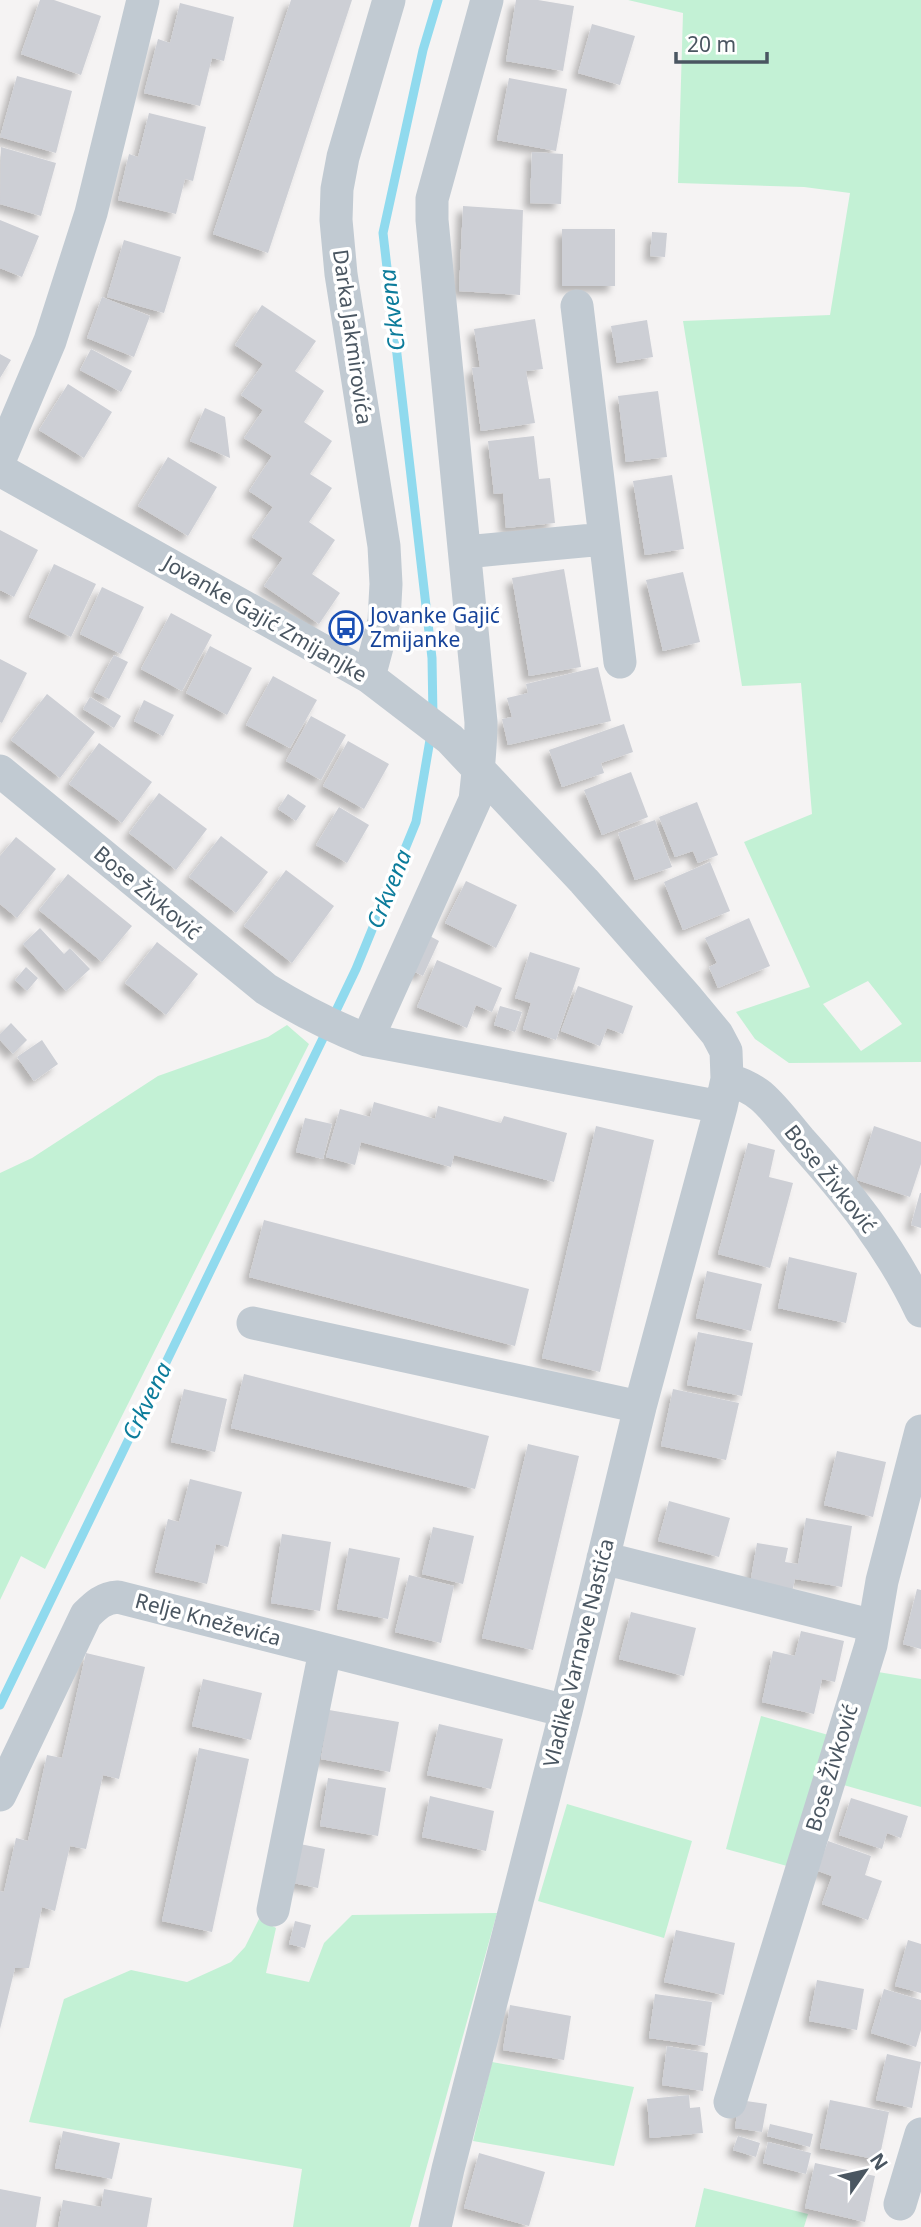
<svg xmlns="http://www.w3.org/2000/svg" width="921" height="2227" font-family="'Noto Sans',sans-serif">
<style>
.green{fill:#c3f1d5;fill-rule:evenodd}
.lines{fill:none;stroke-linecap:round;stroke-linejoin:round}
.stream{stroke:#90daee;stroke-width:9}
.building{fill:#cdcfd5;filter:url(#shadow)}
.minor{stroke:#c1cad2;stroke-width:33}
.labels{text-anchor:middle;stroke-width:7;stroke-linejoin:round;paint-order:stroke}
.street-label{font-size:21px;fill:#4a5661;stroke:#fff}
.transit-label{font-size:21px;fill:#164399;stroke:#fff;text-anchor:start}
.water-label{font-size:23px;font-style:italic;fill:#0c7c9b;stroke:#fff}
</style>
<defs>
<filter id="shadow"><feDropShadow dx="-6" dy="6" stdDeviation="3.5" flood-color="#0004"/></filter>
</defs>
<rect width="100%" height="100%" fill="#f5f3f3"/>
<path class="green" d="M628,0H921V1062L789,1063L755,1039L736,1012L810,987L744,842L812,814L801,683L742,686L683,321L830,315L850,193L804,187L678,183L683,13ZM868,981L902,1024L861,1051L823,1004Z
M287,1025L309,1044L45,1569L21,1556L0,1600V1173L32,1158L158,1076L268,1037Z
M878,1672L921,1679V1807L840,1784Z
M761,1716L832,1736L787,1866L726,1849Z
M567,1804L692,1841L664,1938L538,1901Z
M497,1913L410,2227H293L302,2169L29,2122L64,1999L131,1970L187,1982L231,1962L245,1947L259,1919L276,1928L266,1973L309,1982L324,1943L352,1915Z
M492,2062L634,2087L614,2166L473,2141Z
M704,2188L808,2214L804,2227H695Z"/>
<g class="lines">
<path class="stream" d="M433,717L432,658L383,233L423,50L438,0
M333,1017L356,969L416,822L431,734
M0,1705L327,1030"/>
</g>
<path class="building" d="M40,0H54L101,16L81,75L21,54Z
M291,0H352L268,253L213,234Z
M516,0H538L574,6L563,71L506,61Z
M180,3L234,17L224,61L212,58L200,106L144,93L158,39L170,43Z
M592,24L635,36L620,85L578,73Z
M17,76L72,91L56,153L0,137Z
M509,78L567,89L556,151L497,140Z
M149,113L206,127L193,181L185,179L176,214L118,200L129,154L138,157Z
M1,147L56,163L41,216L0,204Z
M532,152L563,154L561,204L530,203Z
M463,206L523,210L520,295L459,291Z
M0,220L39,236L22,277L0,268Z
M562,229H615V286H562Z
M652,232L667,233L665,257L650,256Z
M124,240L181,257L164,313L107,297Z
M102,297L150,316L134,357L87,338Z
M262,305L316,341L295,371L324,391L304,422L332,441L310,474L332,488L309,522L335,540L312,574L340,593L319,624L264,586L283,558L252,537L273,507L249,491L272,456L244,438L263,410L241,395L263,364L235,345Z
M535,319L543,369L526,371L535,423L481,431L472,368L480,367L474,329Z
M647,320L653,357L617,363L611,326Z
M91,349L132,371L121,392L80,370Z
M0,354L11,360L0,378Z
M68,384L112,412L84,458L39,430Z
M658,391L667,457L626,462L618,396Z
M205,408L225,417L230,458L190,441Z
M534,436L539,479L550,478L555,523L506,528L503,493L494,494L488,441Z
M168,457L217,487L188,536L138,506Z
M672,475L684,549L645,555L633,481Z
M0,530L38,550L14,597L0,590Z
M54,564L96,584L71,637L29,617Z
M564,569L581,667L529,676L512,578Z
M683,572L700,642L663,651L646,580Z
M102,587L144,607L121,654L80,634Z
M171,613L212,635L182,691L141,669Z
M210,646L252,668L227,715L186,693Z
M114,655L128,662L109,699L94,692Z
M0,659L27,673L2,723L0,722Z
M598,667L611,721L508,745L502,719L512,717L507,698L528,693L526,684Z
M273,676L317,700L290,748L246,725Z
M47,694L95,732L60,778L11,740Z
M90,697L121,716L114,728L83,709Z
M144,700L174,715L163,736L134,721Z
M311,716L346,735L321,780L286,761Z
M624,724L633,752L601,763L604,773L562,787L549,750Z
M348,741L389,764L364,809L323,786Z
M99,743L152,782L122,823L69,784Z
M631,772L648,817L602,835L584,790Z
M159,793L207,829L176,870L129,833Z
M288,794L306,806L296,821L278,809Z
M697,802L718,855L698,863L693,851L675,857L659,817Z
M339,807L369,825L347,863L316,845Z
M655,820L672,867L635,880L618,833Z
M221,836L268,872L236,913L189,877Z
M16,837L56,869L17,918L0,904V856Z
M710,862L730,911L683,930L664,882Z
M286,870L334,906L292,963L244,926Z
M68,874L132,926L102,962L39,910Z
M466,881L517,905L496,948L445,923Z
M749,918L770,966L718,988L709,967L717,963L705,938Z
M40,928L64,954L70,948L90,969L66,991L23,944Z
M428,935L439,941L423,976L411,970Z
M157,942L198,974L166,1015L125,983Z
M530,952L580,968L556,1040L523,1029L531,1003L515,998Z
M437,960L502,988L492,1012L476,1005L467,1028L417,1007Z
M26,967L38,978L27,991L15,980Z
M578,986L633,1006L623,1034L607,1028L600,1046L561,1031Z
M500,1006L522,1012L515,1032L494,1025Z
M11,1023L27,1040L13,1054L0,1040V1034Z
M42,1040L58,1064L34,1081L17,1057Z
M374,1102L435,1119L438,1106L501,1123L504,1116L567,1133L554,1182L454,1155L451,1167L361,1142L355,1165L326,1157L340,1109L370,1117Z
M305,1118L332,1124L323,1159L296,1152Z
M596,1126L654,1140L600,1372L542,1358Z
M874,1126L921,1142V1164L910,1197L857,1180Z
M748,1143L775,1150L769,1177L793,1183L770,1268L718,1254Z
M920,1193H921V1228L911,1225Z
M264,1220L529,1289L515,1346L249,1277Z
M789,1257L857,1273L846,1323L778,1308Z
M707,1271L762,1284L751,1331L696,1318Z
M698,1332L753,1343L742,1396L687,1385Z
M244,1374L489,1436L475,1489L231,1428Z
M184,1389L227,1399L215,1452L171,1442Z
M673,1389L739,1403L726,1460L661,1446Z
M528,1444L579,1456L533,1650L482,1638Z
M837,1451L886,1462L873,1517L824,1505Z
M190,1479L242,1492L228,1547L216,1544L207,1584L155,1572L168,1519L179,1522Z
M669,1501L730,1518L719,1557L658,1541Z
M806,1518L852,1526L842,1587L795,1579L792,1592L750,1584L757,1543L788,1548L785,1562L798,1564Z
M433,1527L474,1536L463,1584L422,1574Z
M282,1534L331,1542L320,1611L271,1603Z
M349,1548L400,1558L388,1619L337,1609Z
M409,1575L454,1586L441,1643L395,1632Z
M917,1589L921,1590V1649L903,1644Z
M631,1612L696,1628L684,1676L619,1659Z
M801,1631L844,1641L835,1682L822,1679L814,1714L762,1702L773,1651L795,1656Z
M86,1653L145,1667L119,1779L103,1775L86,1849L70,1846L55,1911L42,1907L29,1968H15L0,2029V1891L4,1892L16,1838L28,1841L47,1755L62,1758Z
M203,1679L262,1693L251,1740L192,1726Z
M329,1710L399,1722L390,1772L321,1759Z
M439,1724L503,1739L491,1789L427,1775Z
M199,1748L249,1759L212,1932L162,1921Z
M328,1778L386,1788L378,1836L320,1826Z
M430,1796L494,1811L486,1851L422,1837Z
M851,1798L908,1816L901,1838L887,1833L882,1849L839,1835Z
M828,1841L871,1856L865,1875L882,1881L868,1920L822,1904L832,1876L818,1871Z
M300,1844L325,1849L318,1888L293,1883Z
M295,1921L311,1925L305,1948L289,1944Z
M676,1930L735,1943L724,1995L664,1982Z
M908,1940L921,1944V1993L895,1986Z
M817,1980L864,1989L857,2030L809,2021Z
M884,1989L921,2000V2030L916,2047L871,2033Z
M655,1994L712,2002L705,2046L649,2038Z
M510,2005L571,2016L564,2060L503,2050Z
M667,2046L708,2053L703,2091L662,2085Z
M887,2054L921,2062L912,2108L876,2100Z
M689,2095L690,2108L700,2107L703,2133L650,2138L647,2099Z
M739,2100L767,2104L762,2132L735,2128Z
M830,2100L889,2112L879,2160L820,2148Z
M770,2124L813,2134L810,2147L767,2136Z
M63,2131L120,2143L112,2179L55,2168Z
M738,2136L760,2143L756,2157L733,2150Z
M768,2142L811,2153L806,2174L763,2163Z
M479,2153L545,2172L529,2226L464,2208Z
M815,2163L875,2176L865,2222L805,2208Z
M0,2189L41,2197L36,2227H0Z
M104,2189L152,2198L147,2227H58L63,2200L101,2207Z"/>
<g class="lines">
<path class="minor" d="M577,306L620,662
M0,459L50,341L91,213L143,0
M0,470L341,661L369,677L450,739L584,881L688,999L717,1034L726,1051L727,1079L721,1107L640,1407L566,1711L448,2169L435,2227
M465,552L604,539
M369,677L384,621L386,584L384,546L341,274L336,220L337,189L343,157L389,0
M0,771L266,989C298,1009 331,1026 367,1040L721,1107
M367,1040L475,800C478,773 481,748 481,722L432,220V199L487,0
M727,1079C740,1083 751,1088 761,1096C775,1108 788,1126 800,1140C847,1192 891,1247 921,1311
M253,1323L640,1407
M603,1558L874,1626
M0,1795L86,1615C96,1605 103,1598 118,1597L566,1711
M273,1910L325,1651
M730,2102L871,1645L882,1581L921,1431
M900,2204L921,2134"/>
</g>
<defs>
<symbol id="bus-ring" viewBox="-11 -11 22 22"><circle r="9.5" fill="#fff" stroke="#1a4fb4" stroke-width="1.5"/><path d="M-5-6H5V4H4V6H2V4H-2V6H-4V4H-5ZM-3.5-4V0h7V-4ZM-3.5 1.2v1.5H-2V1.2ZM2 1.2v1.5H3.5V1.2Z" fill="#1a4fb4"/></symbol>
</defs>
<g fill-rule="evenodd">
<use href="#bus-ring" x="327" y="609" width="38" height="38"/>
</g>
<g class="labels">
<g class="street-label">
<text transform="translate(352 337) rotate(82)" y="7">Darka Jakmirovića</text>
<text transform="translate(265 619) rotate(30)" y="7">Jovanke Gajić Zmijanjke</text>
<text transform="translate(147 893) rotate(40)" y="7">Bose Živković</text>
<text transform="translate(830 1179) rotate(51)" y="7">Bose Živković</text>
<text transform="translate(208 1620) rotate(15)" y="7">Relje Kneževića</text>
<text transform="translate(579 1653) rotate(-76)" y="7">Vladike Varnave Nastića</text>
<text transform="translate(832 1768) rotate(-73)" y="7">Bose Živković</text>
</g>
<g class="transit-label">
<text x="370" y="623">Jovanke Gajić<tspan x="370" dy="24">Zmijanke</tspan></text>
</g>
<g class="water-label">
<text transform="translate(392 310) rotate(-97)" y="8">Crkvena</text>
<text transform="translate(389 889) rotate(-68)" y="8">Crkvena</text>
<text transform="translate(147 1401) rotate(-64)" y="8">Crkvena</text>
</g>
</g>
<g transform="translate(865 2171) rotate(56)" stroke="#ffffff" stroke-width="5" paint-order="stroke">
<path d="M0-5L12 26L0 18L-12 26Z" fill="#4a5661"/>
<text y="-10" font-size="19" font-weight="bold" text-anchor="middle" fill="#4a5661">N</text>
</g>
<path d="M676 52v10h91v-10" fill="none" stroke="#4a5661" stroke-width="3.5"/>
<text x="687" y="52" font-size="21" fill="#4a5661" stroke="#ffffff" stroke-width="5" paint-order="stroke">20 m</text>
</svg>
